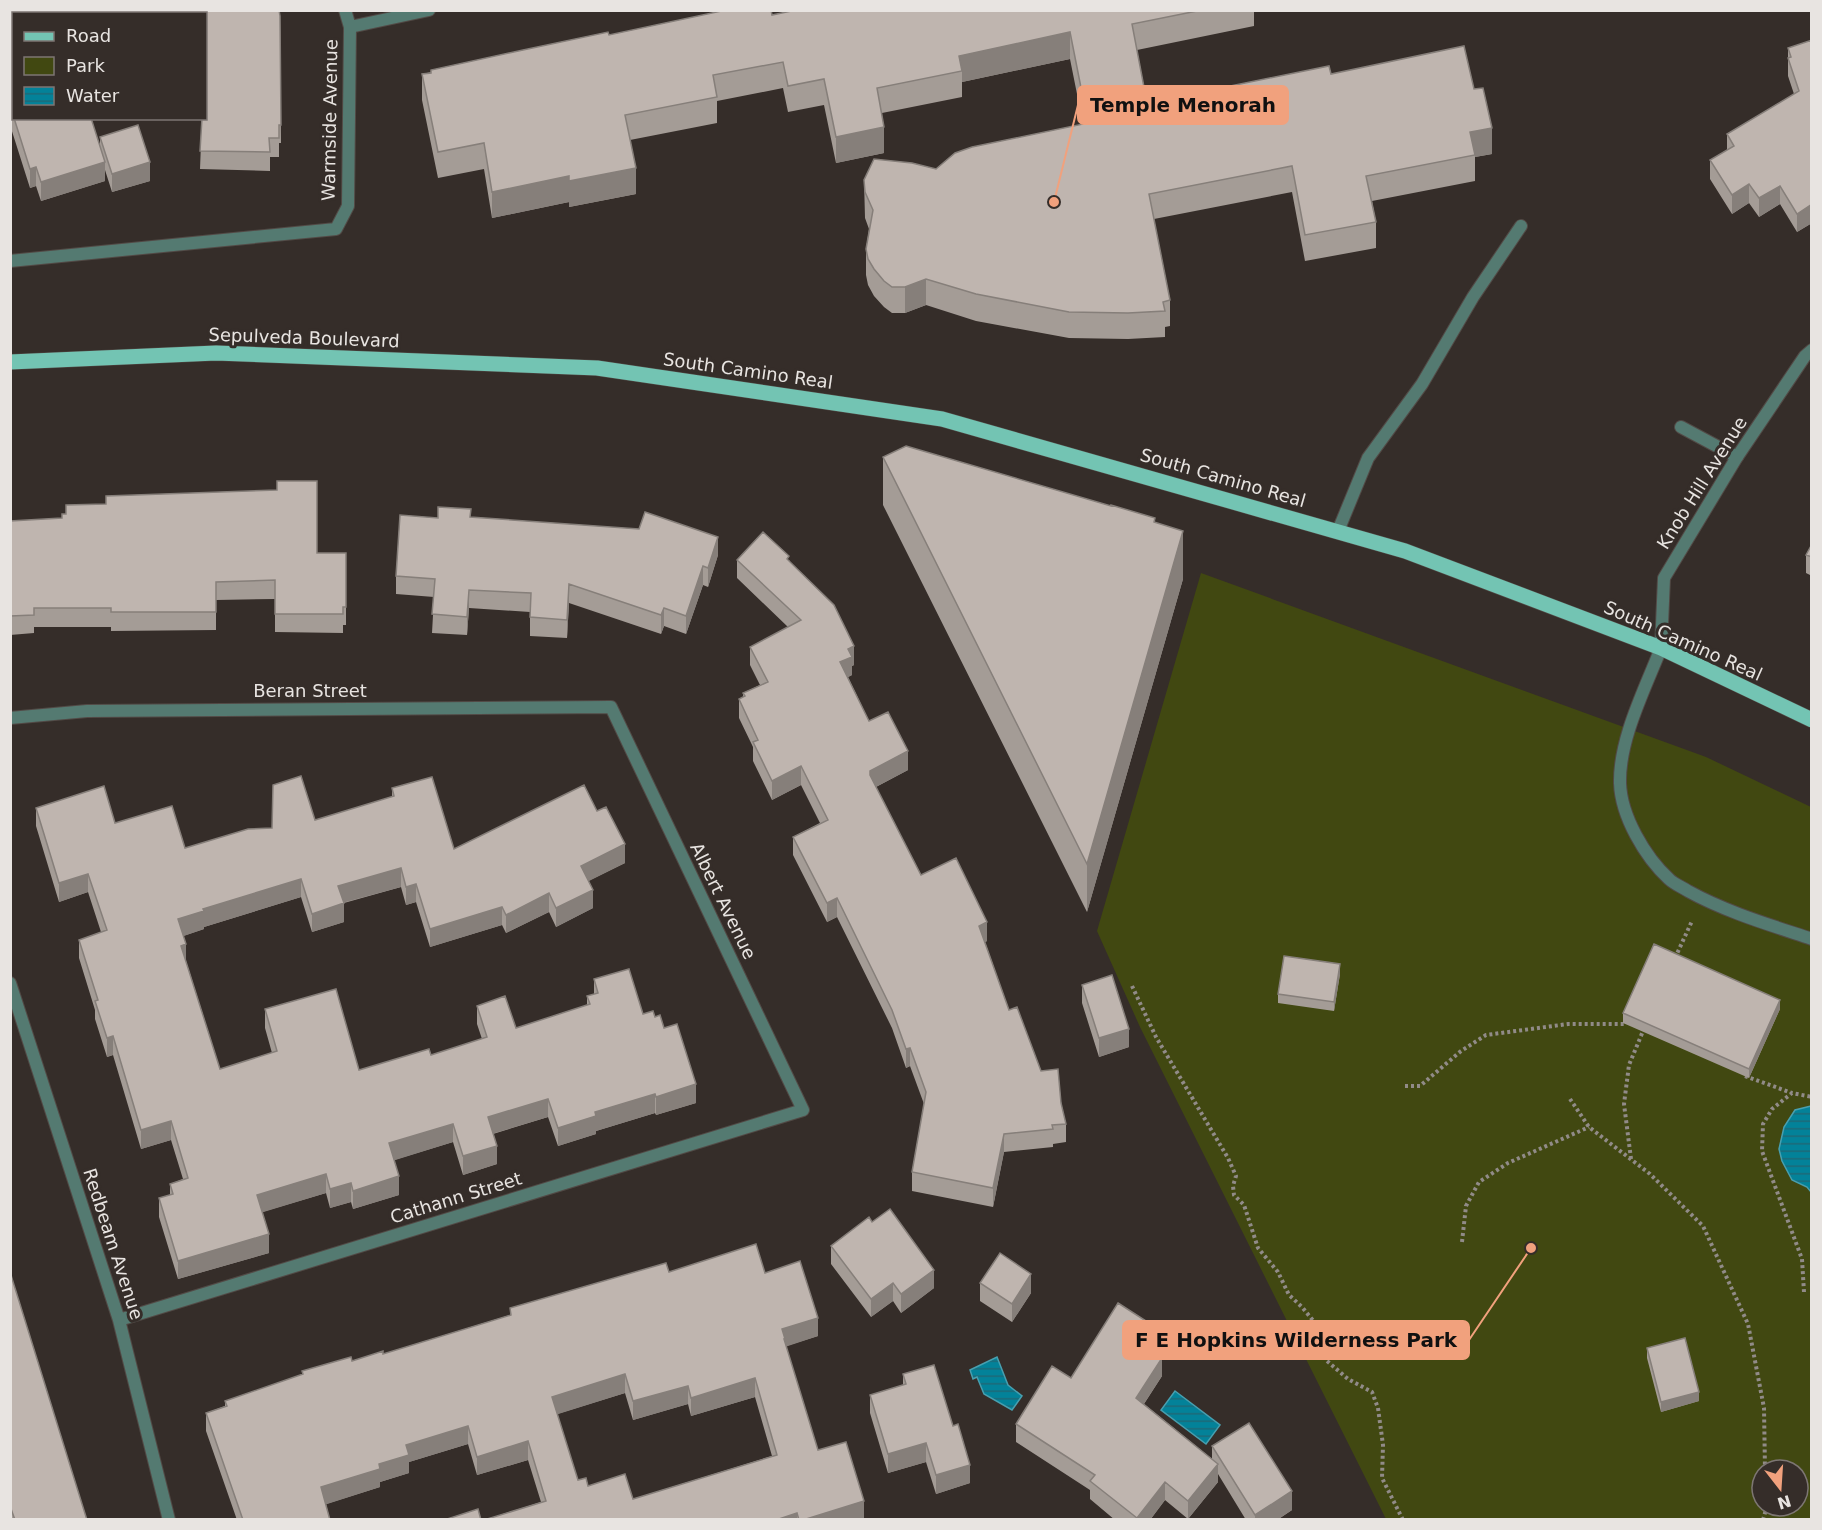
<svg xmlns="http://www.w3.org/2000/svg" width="1822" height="1530" font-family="'DejaVu Sans',sans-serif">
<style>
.green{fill:#414811;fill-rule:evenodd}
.water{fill:url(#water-rules);stroke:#489faf;stroke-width:1.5}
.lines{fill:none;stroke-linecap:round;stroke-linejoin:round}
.service-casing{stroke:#524a46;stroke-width:14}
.minor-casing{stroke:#524a46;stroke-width:14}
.tertiary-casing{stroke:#524a46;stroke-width:14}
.primary-casing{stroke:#524a46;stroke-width:16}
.path{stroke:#918b88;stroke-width:4;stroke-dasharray:3 3;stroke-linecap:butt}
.service{stroke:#547a71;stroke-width:12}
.minor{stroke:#547a71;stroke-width:12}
.tertiary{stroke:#547a71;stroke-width:12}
.primary{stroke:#73c4b3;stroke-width:15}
.wall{fill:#a49c96;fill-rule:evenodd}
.shaded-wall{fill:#867f7a}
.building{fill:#bfb5af;stroke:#867f7a;stroke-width:1.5;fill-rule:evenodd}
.labels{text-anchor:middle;stroke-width:6;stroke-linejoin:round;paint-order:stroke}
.street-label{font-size:18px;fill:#e8e4e1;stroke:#352d29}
.leader{fill:none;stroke:#f1a17d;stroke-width:2}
.callout-dot{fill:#f1a17d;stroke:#352d29;stroke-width:2}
.callout{fill:#f1a17d;stroke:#f1a17d;stroke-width:2}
.callout-label{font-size:20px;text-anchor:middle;font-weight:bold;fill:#111}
</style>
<defs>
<pattern id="water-rules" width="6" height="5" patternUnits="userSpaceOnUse" patternTransform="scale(1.5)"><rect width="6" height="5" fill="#038299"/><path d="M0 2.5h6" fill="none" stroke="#1e6977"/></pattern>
</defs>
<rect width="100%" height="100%" fill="#352d29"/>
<path class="green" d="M1201,573L1706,757L1811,807V1519H1386L1140,1027L1097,931ZM1762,1470H1798V1506H1762Z"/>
<path class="water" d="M1811,1106H1812L1811,1192L1807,1187L1792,1180L1782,1161L1779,1149L1784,1127L1795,1110Z
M997,1357L1008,1385L1022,1396L1012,1410L984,1394L977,1377L973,1379L970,1370Z
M1175,1391L1220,1425L1206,1444L1161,1410Z"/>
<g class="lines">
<defs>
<path id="service" d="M1681,427L1737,457
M1338,531L1368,458L1422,384L1473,297L1521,226
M1661,648C1645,689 1619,739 1620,783C1621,816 1645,857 1669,879C1674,884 1682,887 1688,891C1726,912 1770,925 1812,939"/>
<path id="minor" d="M350,27L429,10
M10,261L336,229L348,206L350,27L345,10
M10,718L87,711L611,707L803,1110L119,1320
M10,983L119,1320L169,1520"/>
<path id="tertiary" d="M1661,648L1664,578L1737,457L1805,356L1812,350"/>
<path id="primary" d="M10,362L216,353L597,368L942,419L1405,551L1661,648L1812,720"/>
</defs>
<use href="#service" class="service-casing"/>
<use href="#minor" class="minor-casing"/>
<use href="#tertiary" class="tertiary-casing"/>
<use href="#primary" class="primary-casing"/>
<path class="path" d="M1675,958L1692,921
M1132,986L1156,1037L1228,1158L1236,1176L1233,1186L1234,1195L1244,1205L1258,1248L1278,1272L1289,1295L1302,1307L1320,1329V1343L1327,1361L1348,1379L1372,1392L1378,1408L1383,1445L1382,1478L1403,1520
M1745,1076L1792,1093
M1405,1086H1420L1461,1051L1486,1035L1568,1024H1625
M1570,1099L1589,1127L1650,1174L1703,1226L1748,1324L1764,1408L1765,1470
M1631,1159L1624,1104L1629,1065L1643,1031
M1462,1242L1466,1206L1479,1182L1508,1163L1589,1127
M1804,1292L1802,1259L1762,1151L1763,1124L1772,1109L1792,1093L1812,1097
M1763,1520L1767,1506"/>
<use href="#service" class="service"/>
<use href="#minor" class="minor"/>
<use href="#tertiary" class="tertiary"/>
<use href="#primary" class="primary"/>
</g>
<path class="wall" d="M10,10L14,14V118H91L100,148V137L150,181L112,192L105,170V181L41,201L36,186L30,188L10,125Z
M149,10H279L280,16L281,143H279V157H270V171L200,169L206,14H150Z
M796,10H1254V26L1137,50L1147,103L1331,74L1474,89L1492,154L1475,157V181L1372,201L1376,222V248L1305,261L1292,192L1154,219L1170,300V326L1165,327V337L1128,339L1069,338L976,321L926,305L905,313H892L884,307L874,296L868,285L866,275V249L869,229L865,218L864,180L936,169L1083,124L1070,59L962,82V97L882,113L884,153L836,163L824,105L788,112L783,88L717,101V123L630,140L636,194L569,207V202L492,218L484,169L438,178L422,100V74L609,35L772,15Z
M1812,40V223L1797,232L1780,204L1759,217L1749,203L1732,214L1710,179V160L1727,150V134L1794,94L1788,76V48Z
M883,457L1155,522L1183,579L1087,912L883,505Z
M471,517L718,555L708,587L703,585L686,634L664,626L661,634L569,603L567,638L530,636V612L469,608L467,635L432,633L434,597L396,594V576Z
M10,521L317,553H346V625H343V633L275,632V599L216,600V630L111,631V627H34V633L10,635Z
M1812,544V576L1806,573V555Z
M737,560H789L854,665L852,666V675L848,677L869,721L908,770L876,787L921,875L987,941L985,942L1009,1010L1041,1071L1061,1103L1066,1124V1142L1053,1144V1147L1004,1152L993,1207L912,1191V1172L924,1104L910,1066L906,1068L892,1028L837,917L827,922L793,855V837L820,823L801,785L772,800L753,761V747L739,718V699L743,697V693L760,685L750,665V647L788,627L737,578Z
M392,788L454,849L625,863L588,881L593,908L556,927L549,912L506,933L502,925L430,947L416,902L406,905L401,887L344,903V922L312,932L301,897L204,927V929L183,936L186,961L220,1069L272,1053L265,1028V1009L359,1070L431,1055L482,1039L477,1024V1006L516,1028L587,1005V996L594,994V979L643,1014L655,1017L664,1028L696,1103L656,1115L655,1113L596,1131V1134L558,1146L548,1117L493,1134L497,1164L463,1175L453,1142L394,1160L399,1195L353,1209L351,1202L330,1208L326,1193L262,1212L269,1253L178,1279L159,1217V1198L170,1195V1184L183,1179L171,1140L141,1149L113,1055L107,1057L95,1019V1010L79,958V940L101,932L88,892L59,902L36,826V808L115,823L185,848L272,828L315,820L392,797Z
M1340,974L1334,1011L1278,1003V994Z
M1082,985L1129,1047L1099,1057L1082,1003Z
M1780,1009L1749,1078L1623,1023V1013Z
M831,1246L934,1288L901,1313L893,1301L871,1317L831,1264Z
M10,1272L87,1520H10Z
M669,1272L765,1273L818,1336L786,1346L818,1450L864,1519L484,1520L541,1502L528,1460L477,1475L468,1444L409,1462V1473L380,1482V1487L326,1504L330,1520H237L206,1431V1413L225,1406V1401L302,1375V1371L383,1354L510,1315V1308ZM625,1393L633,1420L688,1404L691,1416L755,1397L772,1456L633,1499L588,1486L578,1480L557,1414Z
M980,1283L1031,1293L1012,1322L980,1301Z
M1146,1339L1142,1345L1162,1376L1144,1404L1212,1459V1446L1292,1510L1277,1520H1246L1218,1474V1482L1188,1519L1165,1500L1150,1520H1115L1090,1499V1490L1016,1442V1424Z
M1647,1348L1699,1401L1661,1412L1647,1358Z
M903,1374L970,1483L936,1494L926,1462L888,1473L870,1413V1395L903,1385Z"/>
<path class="shaded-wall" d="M1070,32V59L962,82V71L959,56Z
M884,127V153L836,163V137Z
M1492,128V154L1475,157L1470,132Z
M105,162V181L41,201V182Z
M150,162V181L112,192V174Z
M36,167V186L30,188V169Z
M636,168V194L569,207V181Z
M569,176V202L492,218V192Z
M1749,184V203L1732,214V195Z
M1780,186V204L1759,217V198Z
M1812,204V223L1797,232V214Z
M926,279V305L905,313V287Z
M1183,531V579L1087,912V864Z
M718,537V555L708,587V568Z
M703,566V585L686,634V616Z
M569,584V603L567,638V620Z
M469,590V608L467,635V617Z
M664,608V626L661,634V615Z
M854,646V665L852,666V675L840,681V662L848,649Z
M908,751V770L870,790V771Z
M801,766V785L772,800V781Z
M625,844V863L581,885V866Z
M401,868V887L338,904V886Z
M88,874V892L59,902V883Z
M301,879V897L204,927V929L178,938V919L203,909Z
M416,884V902L406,905V887Z
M593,890V908L556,927V908Z
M549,893V912L506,933V915Z
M837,898V917L827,922V903Z
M344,903V922L312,932V914Z
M502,907V925L430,947V929Z
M987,922V941L979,945V926Z
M186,944V963L181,946Z
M1340,964V974L1334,1011V1002Z
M1780,1000V1009L1749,1078V1069Z
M1129,1029V1047L1099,1057V1038Z
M113,1036V1055L107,1057V1038Z
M910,1048V1066L906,1068V1049Z
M696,1084V1103L656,1115V1097Z
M655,1094V1113L596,1131V1134L558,1146V1128L595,1112Z
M548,1099V1117L488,1135V1117Z
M171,1121V1140L141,1149V1130Z
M453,1124V1142L389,1162V1143Z
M1004,1134V1152L993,1207V1188Z
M497,1146V1164L463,1175V1156Z
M326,1174V1193L257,1214V1195Z
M399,1176V1195L353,1209V1191Z
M351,1183V1202L330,1208V1189Z
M269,1234V1253L178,1279V1261Z
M934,1270V1288L901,1313V1294Z
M1031,1274V1293L1012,1322V1304Z
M893,1283V1301L871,1317V1299Z
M818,1318V1336L785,1347L782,1329Z
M1146,1321V1339L1134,1358V1340Z
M1162,1358V1376L1136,1416V1398Z
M625,1374V1393L552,1416V1397Z
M755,1378V1397L691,1416V1398Z
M688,1386V1404L633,1420V1401Z
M1699,1392V1401L1661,1412V1402Z
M468,1426V1444L409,1462V1473L380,1482V1487L321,1506V1487L406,1445Z
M528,1441V1460L477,1475V1457Z
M926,1443V1462L888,1473V1454Z
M1218,1464V1482L1188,1519V1501Z
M970,1465V1483L936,1494V1475Z
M1165,1482V1500L1150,1520H1137V1518Z
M1292,1491V1510L1277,1520H1255V1515Z
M864,1501V1519L803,1520Z
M797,1513V1520H776Z"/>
<path class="building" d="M10,10H86L87,14H14V116L10,106Z
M155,10H279L280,16L281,125H279V138H269L270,152L200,151L202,118H206V14H156Z
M726,10H771L772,15L796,10H1202L1132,24L1147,103L1329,66L1331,74L1464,46L1474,89L1483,88L1492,128L1470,132L1475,155L1366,176L1376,222L1305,235L1292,166L1149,194L1170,300L1163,302L1165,311L1128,313L1069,312L976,294L926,279L905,287H892L884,281L874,269L868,259L866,249L873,210L865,192L864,180L874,159L912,163L936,169L955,153L972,147L1088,123L1070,32L959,56L962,71L877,88L884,127L836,137L824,79L788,86L783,62L713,75L717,97L625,115L636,168L569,181V176L492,192L484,143L438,152L422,74L431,73V70L523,50L608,32L609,35Z
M1812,40V204L1797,214L1780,186L1759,198L1749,184L1732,195L1710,160L1734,146L1727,134L1799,91L1788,58L1791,57L1788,48Z
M14,118H91L105,162L41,182L36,167L30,169Z
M138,125L150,162L112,174L100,137Z
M906,446L1111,506V505L1155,518L1154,522L1183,531L1087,864L883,457Z
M277,481H317V553H346V607H343V614H275V580L216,582V612H111V608H34V615L10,616V521L62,518V514H66V505L106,504V496L277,490Z
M438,507L471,509L470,517L639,529L645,512L718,537L708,568L703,566L686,616L664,608L661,615L569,584L567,620L530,617L531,593L469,590L467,617L432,614L435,579L396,576L400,515L438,518Z
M763,532L789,556L787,559L834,605L854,646L848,649L852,657L840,662L869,721L888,712L908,751L870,771V775L921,875L956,858L987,922L979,926L1009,1010L1017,1007L1041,1071L1058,1069L1061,1103L1066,1124L1052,1125L1053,1129L1004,1134L993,1188L912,1172L926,1092L910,1048L906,1049L892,1010L837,898L827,903L793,837L828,820L801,766L772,781L753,742L758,740L739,699L745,696L743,693L768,682L750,647L801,620L737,560Z
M1812,544V557L1806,555Z
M301,776L315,820L394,796L392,788L432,777L454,849L584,785L597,811L606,807L625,844L581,866L593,890L556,908L549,893L506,915L502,907L430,929L416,884L406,887L401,868L338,886L344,903L312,914L301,879L203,909L204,911L178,919L186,944L181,946L220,1069L277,1051L265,1009L336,989L359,1070L429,1049L431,1055L487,1037L477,1006L505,996L516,1028L590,1004L587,996L598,993L594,979L629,969L643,1014L653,1011L655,1017L660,1015L664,1028L677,1024L696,1084L656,1097L655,1094L595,1112L596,1116L558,1128L548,1099L488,1117L497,1146L463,1156L453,1124L389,1143L399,1176L353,1191L351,1183L330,1189L326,1174L257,1195L269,1234L178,1261L159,1198L173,1194L170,1184L188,1178L171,1121L141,1130L113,1036L107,1038L95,1001L98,1000L79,940L107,930L88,874L59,883L36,808L104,786L115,823L172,806L185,848L248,829L272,828L273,785Z
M1654,944L1780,1000L1749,1069L1623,1013Z
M1284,956L1340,964L1334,1002L1278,994Z
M1112,975L1129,1029L1099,1038L1082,985Z
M890,1209L934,1270L901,1294L893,1283L871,1299L831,1246L869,1217L872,1222Z
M756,1244L765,1273L800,1261L818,1318L782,1329L785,1339H784L818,1450L846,1442L864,1501L803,1520H799L797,1513L776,1520H484L546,1501L528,1441L477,1457L468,1426L406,1445L409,1455L379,1464L380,1469L321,1487L330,1520H243L206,1413L227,1406L225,1401L303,1374L302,1371L351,1357L352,1361L383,1351V1354L511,1315L510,1308L666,1263L669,1272ZM625,1374L633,1401L688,1386L691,1398L755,1378L777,1455L633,1499L625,1474L588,1486L586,1478L578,1480L552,1397Z
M1000,1253L1031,1274L1012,1304L980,1283Z
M10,1272L87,1520H15L10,1506Z
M1118,1303L1146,1321L1134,1340L1162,1358L1136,1398L1218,1464L1188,1501L1165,1482L1137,1518L1090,1481L1095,1475L1016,1424L1052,1366L1071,1378Z
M1685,1338L1699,1392L1661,1402L1647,1348Z
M934,1365L953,1426L958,1424L970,1465L936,1475L926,1443L888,1454L870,1395L906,1384L903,1374Z
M1249,1423L1292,1491L1255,1515L1212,1446Z
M478,1509L481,1520H448L447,1519Z"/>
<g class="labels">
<g class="street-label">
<text transform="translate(330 120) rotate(-89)" y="6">Warmside Avenue</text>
<text transform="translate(304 338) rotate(2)" y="6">Sepulveda Boulevard</text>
<text transform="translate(748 371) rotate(8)" y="6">South Camino Real</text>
<text transform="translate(1223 478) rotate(16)" y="6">South Camino Real</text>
<text transform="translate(1702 483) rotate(-58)" y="6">Knob Hill Avenue</text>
<text transform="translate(1683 641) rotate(24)" y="6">South Camino Real</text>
<text x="310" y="697">Beran Street</text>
<text transform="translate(723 901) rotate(64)" y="6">Albert Avenue</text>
<text transform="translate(456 1198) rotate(-17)" y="6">Cathann Street</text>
<text transform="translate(113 1244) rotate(72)" y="6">Redbeam Avenue</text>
</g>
</g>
<path class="leader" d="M1054 202L1078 105M1531 1248L1469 1340"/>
<g class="callout-dot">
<circle cx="1054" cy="202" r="6"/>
<circle cx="1531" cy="1248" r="6"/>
</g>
<g class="callout">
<rect x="1078" y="86" width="210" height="38" rx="6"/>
<rect x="1123" y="1321" width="346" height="38" rx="6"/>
</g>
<g class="callout-label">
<text x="1183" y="112">Temple Menorah</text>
<text x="1296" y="1347">F E Hopkins Wilderness Park</text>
</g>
<rect width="1822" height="1530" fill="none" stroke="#e8e4e1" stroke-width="24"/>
<rect x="12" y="12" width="195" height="108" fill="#352d29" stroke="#7d7673" stroke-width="1.5"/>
<rect x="24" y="32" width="30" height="9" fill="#73c4b3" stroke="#7d7673" stroke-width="1.5"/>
<text x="66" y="42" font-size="18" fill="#e8e4e1">Road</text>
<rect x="24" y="57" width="30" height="18" fill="#414811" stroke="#7d7673" stroke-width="1.5"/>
<text x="66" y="72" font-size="18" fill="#e8e4e1">Park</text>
<rect x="24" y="87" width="30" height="18" fill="url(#water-rules)" stroke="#7d7673" stroke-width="1.5"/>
<text x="66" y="102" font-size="18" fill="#e8e4e1">Water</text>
<g transform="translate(1780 1488) rotate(163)"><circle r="28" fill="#352d29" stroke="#7d7673" stroke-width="1.5"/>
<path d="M0-4.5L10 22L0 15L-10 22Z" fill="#f1a17d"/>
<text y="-9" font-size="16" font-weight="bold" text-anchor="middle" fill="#e8e4e1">N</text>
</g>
</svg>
